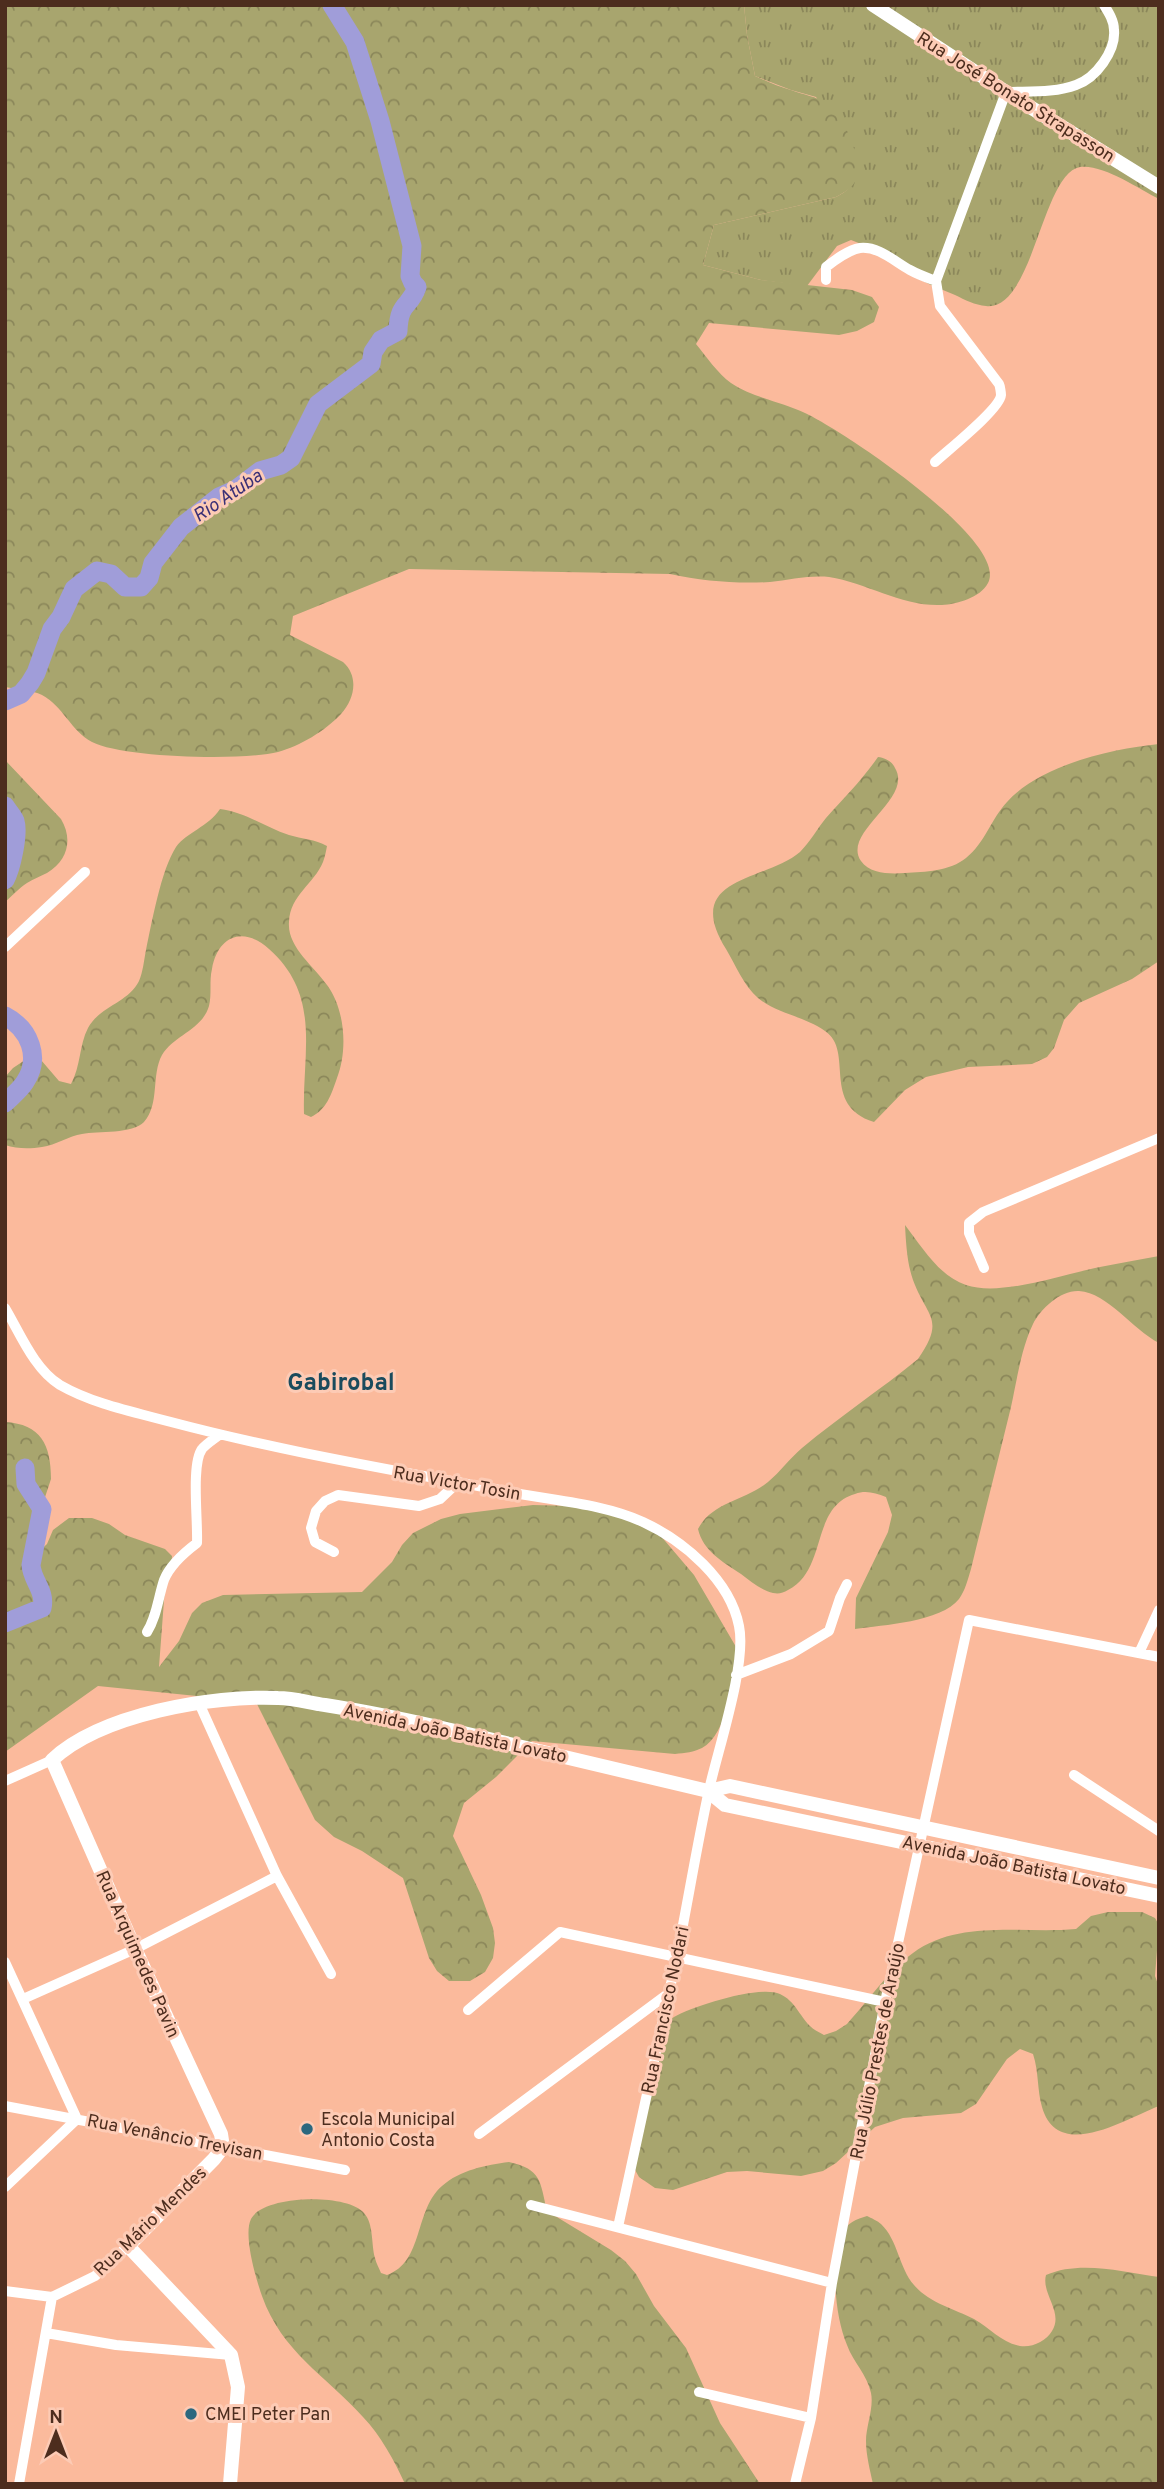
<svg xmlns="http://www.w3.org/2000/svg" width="1164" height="2489" font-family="Overpass,sans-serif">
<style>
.grass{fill:url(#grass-tufts)}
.forest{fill:url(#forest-crowns)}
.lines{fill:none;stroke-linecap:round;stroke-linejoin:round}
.river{stroke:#a09dd9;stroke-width:19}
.street{stroke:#fff;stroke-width:10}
.secondary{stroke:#fff;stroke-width:14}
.poi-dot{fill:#2b687f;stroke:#fdcbb5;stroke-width:2.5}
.labels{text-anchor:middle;stroke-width:6;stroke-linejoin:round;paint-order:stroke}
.street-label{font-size:18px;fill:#4d2d1e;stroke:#fdcbb5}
.poi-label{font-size:18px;fill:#4d2d1e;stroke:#fdcbb5;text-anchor:start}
.water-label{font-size:19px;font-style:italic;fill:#3b3076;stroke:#fdcbb5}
.district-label{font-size:24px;font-weight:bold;fill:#1a4b5d;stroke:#fdcbb5}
</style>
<defs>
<pattern id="grass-tufts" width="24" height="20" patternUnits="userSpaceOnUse" patternTransform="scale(1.75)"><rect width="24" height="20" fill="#a8a56e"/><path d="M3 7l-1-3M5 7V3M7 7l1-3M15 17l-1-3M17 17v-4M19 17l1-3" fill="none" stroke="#8b875a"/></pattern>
<pattern id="forest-crowns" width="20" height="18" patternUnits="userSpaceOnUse" patternTransform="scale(1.75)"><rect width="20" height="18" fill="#a8a56e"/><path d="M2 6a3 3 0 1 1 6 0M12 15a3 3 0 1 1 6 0" fill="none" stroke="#8b875a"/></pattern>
</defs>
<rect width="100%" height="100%" fill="#fbba9c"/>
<path class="grass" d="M744,5H1159V199C1139,189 1103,164 1080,167C1042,173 1033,312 986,306C975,305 965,300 955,295C944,290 932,286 921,280C898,267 876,249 851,240L837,246L807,286L761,280L703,265L714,225L836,197C849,190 855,185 857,169L816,97L791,90L755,76L747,35Z"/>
<path class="forest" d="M5,5H744L747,35L755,76C767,81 779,87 791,90C804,95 816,96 827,104C844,116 863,159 856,179C853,188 845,192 836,197L714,225L703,265L761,280L852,290L872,297L879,307L874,322L857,331L839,335L709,323L696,344C706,356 718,374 731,383C751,397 782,402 805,413C840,429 1010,541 988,583C980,598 957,604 942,605C903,607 867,583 829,577C810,575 789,580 770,582C736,584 703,581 670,574L409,569L293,616L290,635L343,662C359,676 355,699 341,714C325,731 300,746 278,752C244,761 123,758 92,742C71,731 63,706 42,695C32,690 16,689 5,687Z
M1159,744V961L1132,979L1079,1003L1064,1020L1054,1048L1047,1057L1032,1064L968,1067L926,1077L905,1090L874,1122C820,1105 855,1051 825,1031C804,1016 777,1014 758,998C744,986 735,964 726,949C681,876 765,882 800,852C810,842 817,829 826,818C844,798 862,780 878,757C885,758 892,761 895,768C914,799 841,832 861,861C870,874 890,874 905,873C925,872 950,871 966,858C985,843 991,819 1007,802C1040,765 1111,749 1159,744Z
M5,760L61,819C73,839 68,861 47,873C41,876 33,879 27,883C19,888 12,896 5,902Z
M220,809C245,812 265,827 289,835C302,839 315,839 327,846C326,851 325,857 323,862C314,884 290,895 289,922C287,947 314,966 327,985C345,1009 348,1050 337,1078C331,1095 327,1109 311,1117L304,1114C302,1053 322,996 269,949C244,926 218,935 212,969C209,981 212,994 209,1006C202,1030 174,1035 162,1055C151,1075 160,1104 144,1122C133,1134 98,1131 82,1134C69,1136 56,1145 42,1147C30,1149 17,1149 5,1145V1077L13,1068L28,1058L41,1060L59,1081L71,1084C81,1066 79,1045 88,1028C100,1006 128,1003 139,981C143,972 144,960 146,950C152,922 161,870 176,847C187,832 208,827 220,809Z
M905,1225C922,1247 939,1276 966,1285C1001,1297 1064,1274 1100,1267C1119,1263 1139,1260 1159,1256V1343C1132,1329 1108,1293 1079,1291C1061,1290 1041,1308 1033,1324C1021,1349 1017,1380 1011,1407C998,1461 984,1515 971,1569C968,1579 965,1591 959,1599C941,1622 883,1625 855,1629L856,1598L888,1532L892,1515L886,1497C875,1493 866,1490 855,1494C810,1507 828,1570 788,1590C783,1593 779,1594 773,1593C761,1590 750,1581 741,1574C723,1562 703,1551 698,1529C712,1502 745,1501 768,1482C780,1472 790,1458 802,1448C839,1417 880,1390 918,1359C946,1318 927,1318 913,1280C907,1263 906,1243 905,1225Z
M5,1422C41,1424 51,1445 51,1479L22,1567L47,1544L53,1530L69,1518H92L109,1524L125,1535L165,1549L172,1556L171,1572L165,1587L159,1667L179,1641L192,1613L202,1603L223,1595L362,1592L392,1562L402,1545L413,1533L441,1519L460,1514L533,1505L574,1506L613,1513L660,1535L694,1575L739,1652C733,1678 728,1734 702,1748C694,1752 685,1753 675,1754L532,1741L496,1777L464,1803L453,1836L481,1895L493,1928L495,1943L493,1958L485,1972L470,1981H449L437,1971L429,1958L403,1878L362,1851L334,1837L315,1820L256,1702L98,1686L5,1752Z
M1108,1912H1142L1155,1918L1159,1925L1155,1976L1159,1987V2106C1127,2118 1058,2163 1042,2107C1037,2090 1039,2072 1033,2054L1020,2049L1007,2059L976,2104L961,2113L903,2118L875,2127L836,2163L823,2171L801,2176L747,2171L727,2172L673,2190L655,2188L639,2177L630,2161L663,2029C667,2025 669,2020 674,2017C694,2006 759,1985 780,1994C795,2001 799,2015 810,2026C814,2030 819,2032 824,2035L836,2031L847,2024C868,2001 888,1971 913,1953C959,1919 1023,1934 1076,1929L1091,1916Z
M509,2162C542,2169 540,2182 547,2211L611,2250L625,2261L636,2274L654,2306L686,2348L720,2423L760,2484H405C394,2460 381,2436 363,2417C325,2375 282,2352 262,2296C256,2279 243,2235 251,2219C263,2195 347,2193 364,2213C374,2224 371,2244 375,2258C376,2263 379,2268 381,2273L387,2275C424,2262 414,2210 442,2186C460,2170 486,2165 509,2162Z
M867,2216C871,2218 878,2221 881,2224C898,2240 899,2268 914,2285C929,2303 955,2309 974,2319C990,2328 1002,2343 1020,2346C1032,2348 1046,2341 1052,2331C1064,2312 1041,2294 1046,2275C1080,2260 1123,2272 1159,2277V2484H873C870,2470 866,2455 866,2441C866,2426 874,2408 871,2393C867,2374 853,2362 847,2345C835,2317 830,2262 842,2234C846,2223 857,2219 867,2216Z"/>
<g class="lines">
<path class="river" d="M5,701L21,694L30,683L36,673L52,629L61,617L74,589L97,571L111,574L125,587H141L149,578L153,563L181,527L219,497L235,490L260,471L281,465L291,458L318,404L371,364L373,352L381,340L398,331C399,301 410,308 417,287L413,283L410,276L412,246L380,121L355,42L332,5
M5,806C8,811 13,816 15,821C19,834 11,869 5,880
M5,1016C30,1029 41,1058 25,1082C20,1090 12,1096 5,1103
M5,1623L42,1608C46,1591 32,1581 31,1565L42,1509L26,1484L25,1468"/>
<path class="street" d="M826,280V267C835,260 848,250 860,248C879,246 895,262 910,270C919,275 928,278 936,281
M935,462C948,450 1000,409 1001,395C1001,393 1000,386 999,384L940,306L936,281L1006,92C1029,91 1055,93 1076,85C1096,78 1116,51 1114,30C1114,21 1109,13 1104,5
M5,947L85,872
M984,1268L969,1233V1223L983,1212L1159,1138
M5,1308C20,1333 34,1369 60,1385C93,1404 134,1412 171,1422C284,1452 400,1471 515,1493C556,1501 604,1504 643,1522C684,1541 730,1580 739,1626C747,1664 718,1749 709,1790C697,1845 688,1901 677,1956C658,2046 637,2137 618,2227
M334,1552L315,1542L311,1528L316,1511L325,1501L338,1495L419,1506L440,1499L458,1482
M147,1632C157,1616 158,1598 164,1580C170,1565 185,1552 197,1543C198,1520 191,1464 202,1449C206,1444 214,1439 219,1435
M1139,1653L1159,1610
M736,1675L791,1654L829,1631L840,1598L847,1584
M199,1703L277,1876L331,1974
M1074,1775L1159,1831
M5,1781L52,1760
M5,1962L77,2119L5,2187
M23,1999L135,1949L277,1876
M468,2010L560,1932L885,2002
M5,2106L345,2170
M479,2134L669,1993
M531,2205L832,2283
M5,2291L52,2297
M52,2297L95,2276L128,2246
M46,2333L116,2345L231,2355
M699,2392L811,2418
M19,2484L52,2297
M795,2484L811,2418L832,2283L885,2002L969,1620L1159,1657"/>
<path class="secondary" d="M873,5L1006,92L1159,187
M708,1791L730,1786L1159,1878
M230,2484L238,2387L231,2355L128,2246L214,2159L223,2147L221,2134L135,1949L52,1760C101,1714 212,1695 278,1698C294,1698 310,1703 325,1705C369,1712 412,1721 455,1731C540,1751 624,1771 708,1791L725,1805L1159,1896"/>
</g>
<g class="poi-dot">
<circle cx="307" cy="2129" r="7"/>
<circle cx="191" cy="2414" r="7"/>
</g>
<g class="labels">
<g class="street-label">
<text transform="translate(1016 97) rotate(32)" y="6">Rua José Bonato Strapasson</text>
<text transform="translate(457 1483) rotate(10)" y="6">Rua Victor Tosin</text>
<text transform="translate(455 1733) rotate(12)" y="6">Avenida João Batista Lovato</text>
<text transform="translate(1014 1865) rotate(12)" y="6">Avenida João Batista Lovato</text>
<text transform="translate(138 1954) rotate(66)" y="6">Rua Arquimedes Pavin</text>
<text transform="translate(665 2010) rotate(-78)" y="6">Rua Francisco Nodari</text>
<text transform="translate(877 2051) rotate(-79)" y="6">Rua Júlio Prestes de Araújo</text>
<text transform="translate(175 2137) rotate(11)" y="6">Rua Venâncio Trevisan</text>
<text transform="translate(150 2221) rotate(-44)" y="6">Rua Mário Mendes</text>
</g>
<g class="poi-label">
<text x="321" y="2125">Escola Municipal<tspan x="321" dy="21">Antonio Costa</tspan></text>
<text x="205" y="2420">CMEI Peter Pan</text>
</g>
<g class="water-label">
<text transform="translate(227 495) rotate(-34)" y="7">Rio Atuba</text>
</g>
<g class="district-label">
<text x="341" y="1390">Gabirobal</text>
</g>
</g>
<rect width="1164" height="2489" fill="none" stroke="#4d2d1e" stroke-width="14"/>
<g transform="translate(56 2433)" stroke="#fdcbb5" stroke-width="5" paint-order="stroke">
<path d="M0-5L12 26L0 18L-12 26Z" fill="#4d2d1e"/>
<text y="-10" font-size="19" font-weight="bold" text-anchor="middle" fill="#4d2d1e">N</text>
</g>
</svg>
